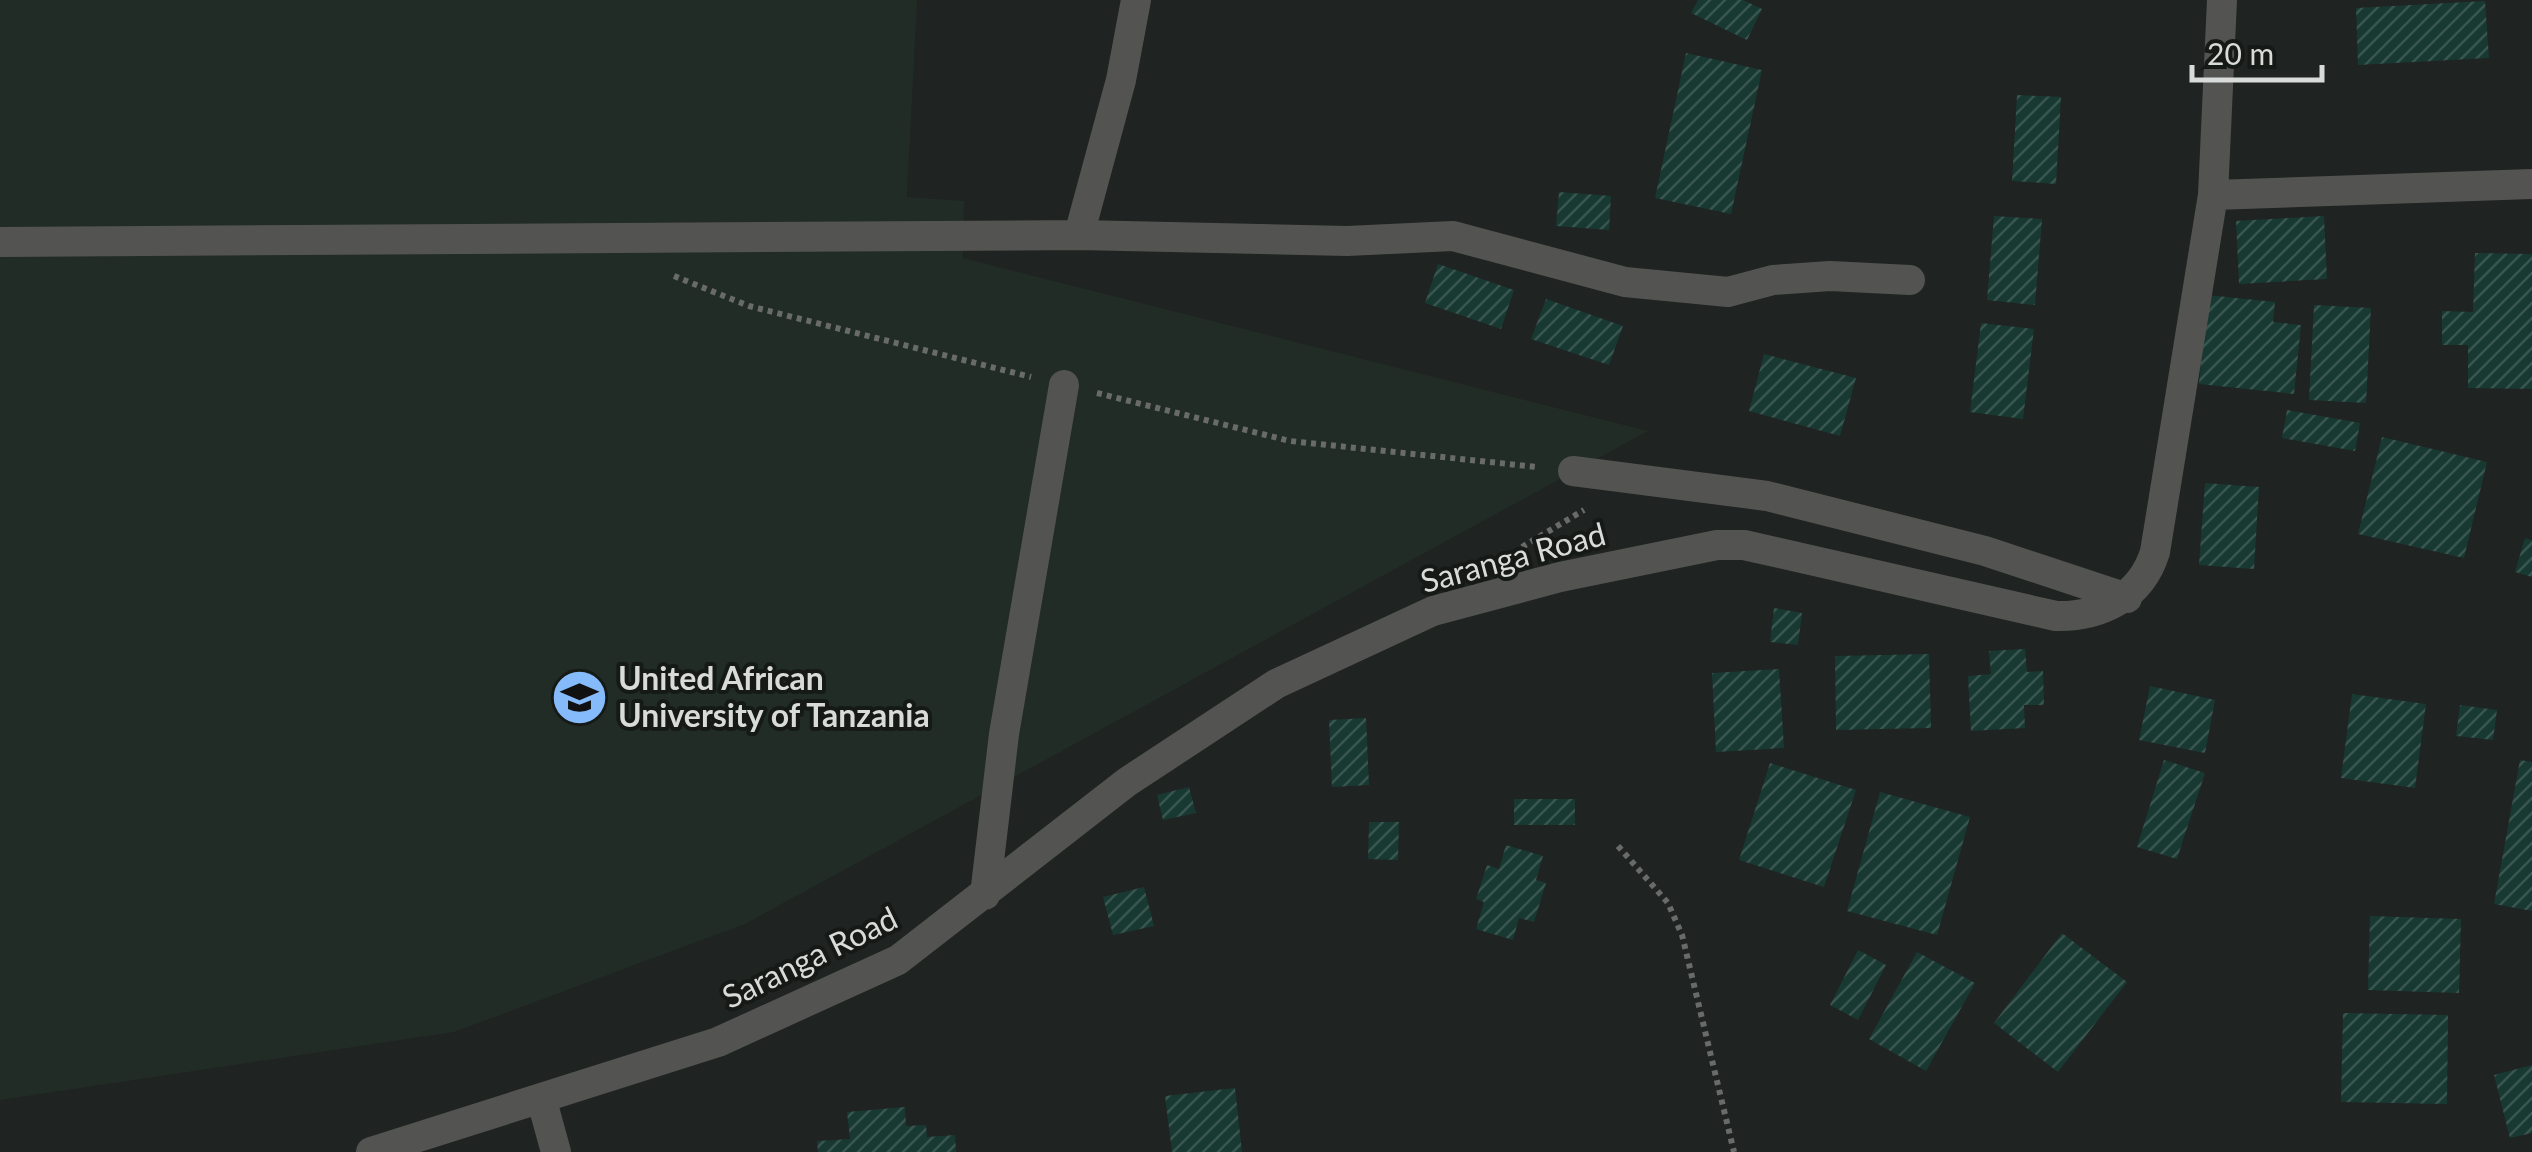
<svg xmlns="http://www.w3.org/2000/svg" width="2532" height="1152" font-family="Lato,sans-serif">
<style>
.built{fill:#222c26}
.building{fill:url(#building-hatch)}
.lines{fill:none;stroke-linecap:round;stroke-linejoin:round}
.path{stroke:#686b69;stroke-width:6;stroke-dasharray:5 5;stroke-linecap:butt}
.minor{stroke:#535452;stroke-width:30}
.labels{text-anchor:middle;stroke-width:8;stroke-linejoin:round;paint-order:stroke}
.street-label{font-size:32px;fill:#d8dbd9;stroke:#161a17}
.poi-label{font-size:32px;font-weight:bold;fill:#d8dbd9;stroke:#161a17;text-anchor:start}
</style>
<defs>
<pattern id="building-hatch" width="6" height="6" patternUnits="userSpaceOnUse" patternTransform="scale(2.5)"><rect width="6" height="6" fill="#183932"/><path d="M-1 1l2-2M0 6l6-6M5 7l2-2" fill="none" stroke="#39554f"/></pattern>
</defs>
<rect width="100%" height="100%" fill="#1f2321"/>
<path class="built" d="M0,0H917L907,197L964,201L963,258L1648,431L745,924L454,1032L0,1100Z"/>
<path class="building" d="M1698,0H1743L1762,9L1747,40L1691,13Z
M2485,1L2489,58L2358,65L2356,8Z
M1686,53L1762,70L1731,214L1655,198Z
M2017,95L2061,97L2056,184L2012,181Z
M1559,192L1611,196L1609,230L1556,226Z
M1994,216L2042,219L2035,305L1987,300Z
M2324,216L2327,279L2239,284L2236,221Z
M2475,253L2532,254V389L2468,388V345H2442V311L2473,312Z
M1438,264L1514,290L1501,329L1425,303Z
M2207,295L2275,302L2273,322L2301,325L2294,394L2199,384Z
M1546,299L1623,326L1609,365L1531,339Z
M2314,305L2371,308L2366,403L2309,400Z
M1981,323L2034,329L2023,419L1970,412Z
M1764,354L1856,378L1840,436L1749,411Z
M2287,410L2360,423L2355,451L2282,438Z
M2382,437L2487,462L2464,558L2358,534Z
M2205,483L2259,487L2254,569L2199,565Z
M2525,538L2532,540V577L2515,572Z
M1774,608L1802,613L1798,645L1770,642Z
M2025,649L2027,672L2043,671L2044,705H2024L2025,728L1971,731L1968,676L1991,674L1989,651Z
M1929,654L1931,728L1836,730L1835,656Z
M1779,669L1784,748L1716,752L1712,673Z
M2150,686L2215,700L2205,753L2139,740Z
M2352,694L2426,704L2415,788L2341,778Z
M2460,705L2497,710L2493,740L2456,736Z
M1366,718L1369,785L1332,787L1329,720Z
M2164,760L2205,773L2177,859L2137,847Z
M2520,760L2532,762V911L2494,904Z
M1770,763L1856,790L1824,887L1739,860Z
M1189,787L1196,813L1163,820L1157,795Z
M1880,792L1970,817L1937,935L1847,911Z
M1514,799H1575V825H1514Z
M1369,822H1399L1398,860L1368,859Z
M1506,845L1543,856L1536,880L1546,883L1534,922L1519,918L1513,940L1476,929L1484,902L1476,899L1487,865L1499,869Z
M1144,887L1154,926L1113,935L1103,897Z
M2370,916L2461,919L2459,993L2368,990Z
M2062,933L2127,982L2058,1072L1994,1023Z
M1858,950L1886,965L1858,1020L1830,1005Z
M1917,952L1975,983L1926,1071L1869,1039Z
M2343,1013L2448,1015L2447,1104L2341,1102Z
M2532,1065V1133L2510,1138L2494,1075Z
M1235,1088L1242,1152H1172L1165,1096Z
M905,1107L906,1126L926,1125L927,1137L955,1135L956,1152H818L817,1141L850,1139L847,1112Z"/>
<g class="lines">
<path class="path" d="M674,276L749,306L1031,377
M1097,393L1290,441L1537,467
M1522,547L1584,510
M1618,846L1668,903L1682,935L1734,1152"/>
<path class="minor" d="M2213,195L2532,184
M1079,235L1121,80L1136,0
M0,242L1079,235L1347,241L1453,236L1625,282L1728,292L1773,280L1830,276L1910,280
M1573,471L1767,496L1985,551L2127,598
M985,895L1004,734L1064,385
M542,1101L556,1152
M371,1152L718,1042L898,960L1127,782L1276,684L1433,611L1560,577L1717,545H1744L2056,616C2101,617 2141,597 2155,552L2213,195L2222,0"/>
</g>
<defs>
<symbol id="university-disc" viewBox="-11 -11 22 22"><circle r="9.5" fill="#85bbfb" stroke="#161a17"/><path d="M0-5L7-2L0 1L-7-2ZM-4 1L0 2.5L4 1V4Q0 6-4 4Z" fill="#111"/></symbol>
</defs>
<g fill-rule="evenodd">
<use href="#university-disc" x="548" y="666" width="63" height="63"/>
</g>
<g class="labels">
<g class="street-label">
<text transform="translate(1513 558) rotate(-15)" y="11">Saranga Road</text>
<text transform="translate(810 958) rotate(-26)" y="11">Saranga Road</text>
</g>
<g class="poi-label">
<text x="618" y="690">United African<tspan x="618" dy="37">University of Tanzania</tspan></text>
</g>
</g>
<path d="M2192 65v15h130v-15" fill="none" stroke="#d8dbd9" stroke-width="5"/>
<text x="2207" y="65" font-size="30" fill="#d8dbd9" stroke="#161a17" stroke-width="8" paint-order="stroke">20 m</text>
</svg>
